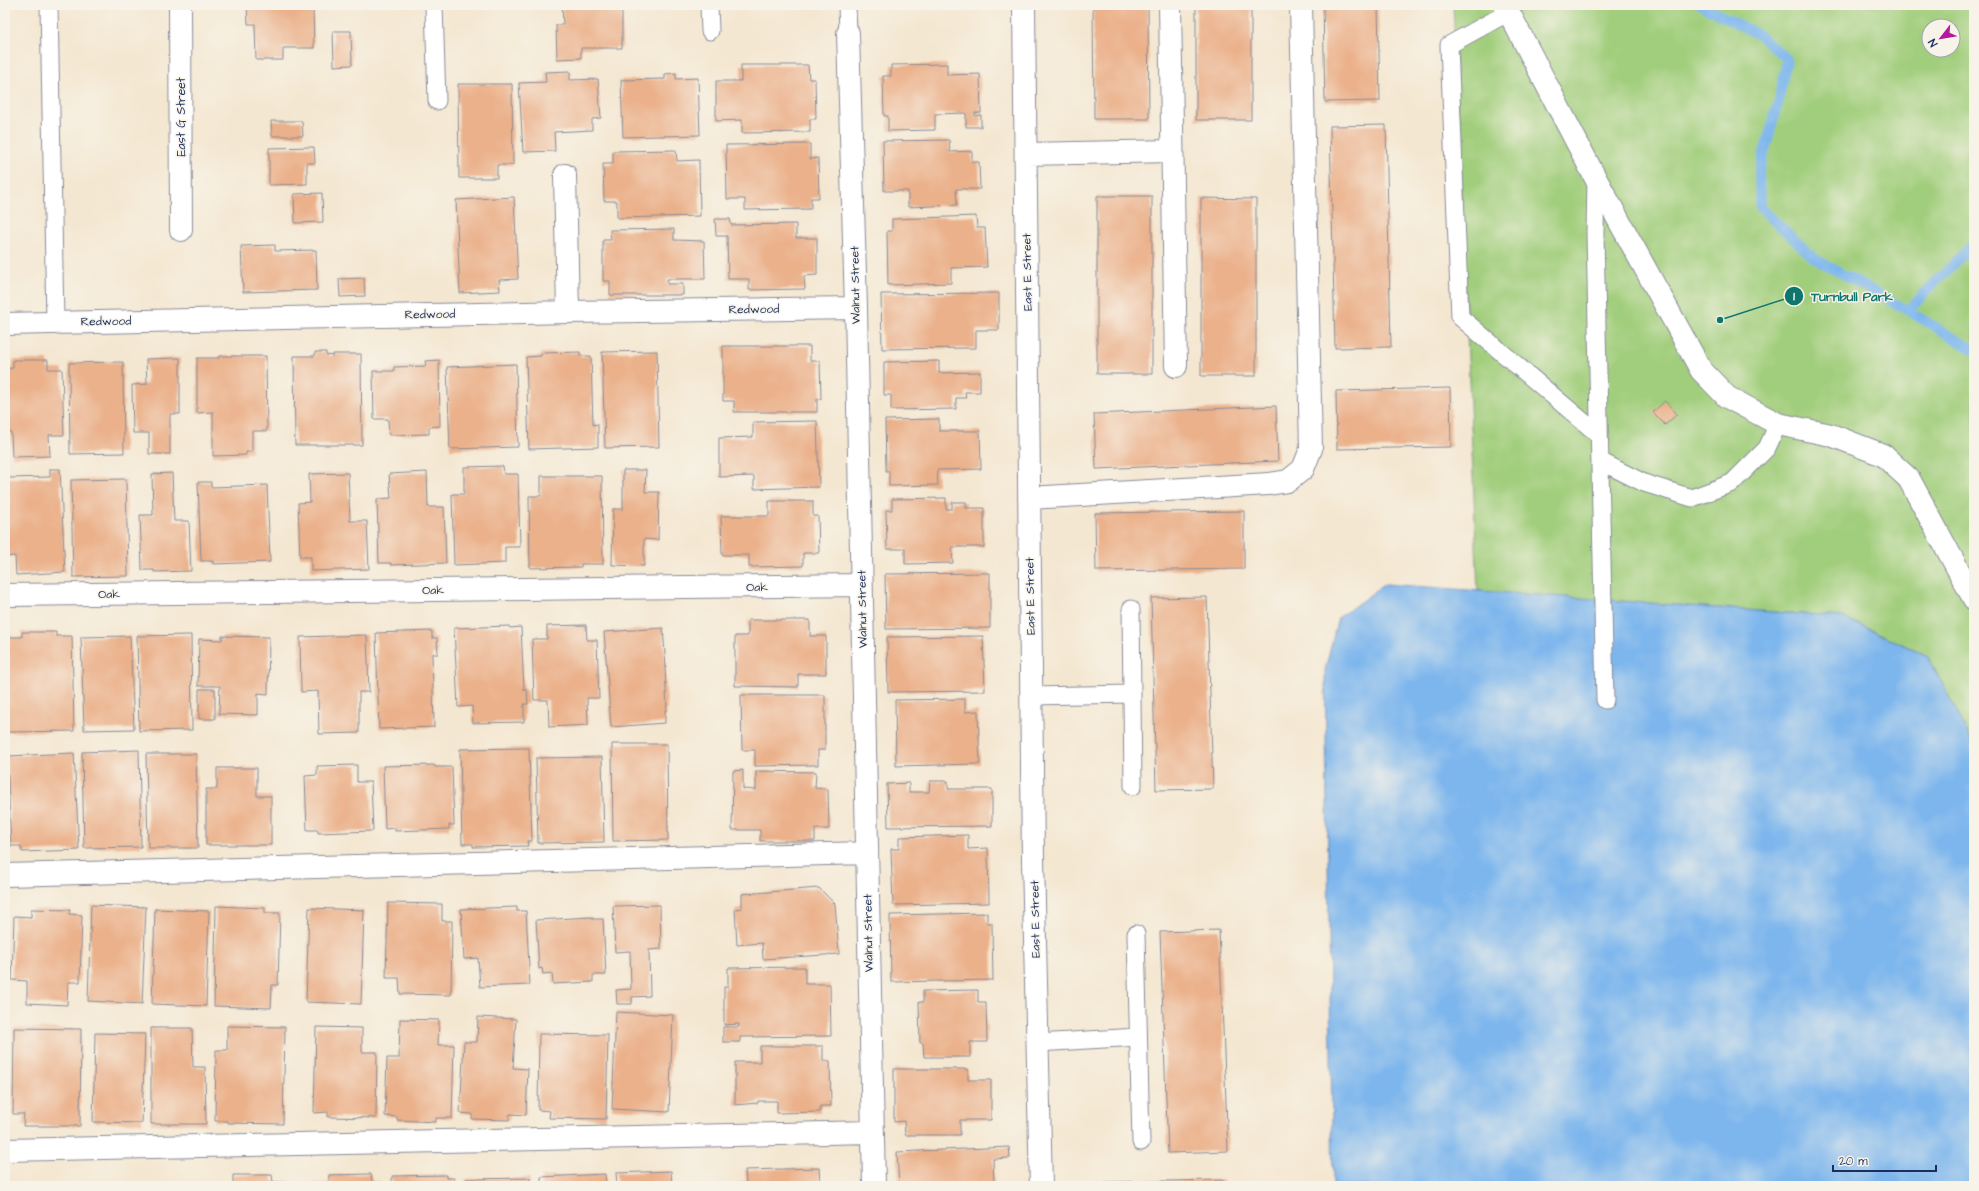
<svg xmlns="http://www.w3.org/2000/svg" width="1979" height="1191" font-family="'Architects Daughter',sans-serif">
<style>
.green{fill:#a1ce7b;stroke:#5e7e6c;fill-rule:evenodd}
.water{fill:#7db6ed;stroke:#4c72a6}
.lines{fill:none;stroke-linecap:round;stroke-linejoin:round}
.stream{stroke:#7db6ed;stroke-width:10}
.building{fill:#ebb18b}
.service-casing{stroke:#888b98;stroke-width:19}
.minor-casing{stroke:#888b98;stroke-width:24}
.service{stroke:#fff;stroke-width:17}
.minor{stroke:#fff;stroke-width:22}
.labels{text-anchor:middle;stroke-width:3;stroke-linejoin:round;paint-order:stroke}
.street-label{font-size:12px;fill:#1b2f5e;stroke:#f7f3e8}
.leader{fill:none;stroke:#0f766e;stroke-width:1.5}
.callout-dot{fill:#0f766e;stroke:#f7f3e8;stroke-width:1.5}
.mark-label{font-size:12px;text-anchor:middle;font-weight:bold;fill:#fff}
.callout-label{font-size:13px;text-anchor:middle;font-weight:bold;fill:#0f766e;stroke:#f7f3e8;stroke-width:3;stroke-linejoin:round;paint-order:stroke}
</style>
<rect width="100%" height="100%" fill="#f7f3e8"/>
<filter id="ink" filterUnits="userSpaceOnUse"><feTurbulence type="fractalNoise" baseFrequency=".025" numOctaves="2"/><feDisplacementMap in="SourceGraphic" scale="8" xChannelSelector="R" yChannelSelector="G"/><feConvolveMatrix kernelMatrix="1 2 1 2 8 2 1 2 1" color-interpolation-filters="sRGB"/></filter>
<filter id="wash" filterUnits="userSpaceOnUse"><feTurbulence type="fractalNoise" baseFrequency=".012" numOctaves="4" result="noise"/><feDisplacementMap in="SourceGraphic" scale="16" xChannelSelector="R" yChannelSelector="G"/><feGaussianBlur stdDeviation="0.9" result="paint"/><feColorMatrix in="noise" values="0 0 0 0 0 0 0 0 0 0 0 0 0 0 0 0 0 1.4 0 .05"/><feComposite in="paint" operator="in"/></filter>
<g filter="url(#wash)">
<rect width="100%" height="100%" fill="#f4e7d1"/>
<path class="green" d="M1453,5H1974V745L1928,656L1842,617L1478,591ZM1929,26H1953V50H1929Z"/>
<path class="water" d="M1385,584L1842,617L1928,656L1974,745V1186H1333L1325,670L1338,618Z"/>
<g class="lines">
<path class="stream" d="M1701,5L1759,35L1787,59L1778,103L1759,171L1760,207L1814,258L1905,309L1974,350
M1908,310L1969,248L1974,246"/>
</g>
<g id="blocks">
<path class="building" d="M247,5H313L314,48H283V60H256L255,24H248Z
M562,5H622V48H581V58L557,59L556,25H563Z
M1093,5H1148L1149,119H1094Z
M1196,5H1251V120H1196Z
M1323,5H1378L1380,101L1325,102Z
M333,31H351L352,65L334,66Z
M947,64V75L980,74L981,113H975V116L981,115V127H966V113L935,114V130L888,131V116H884L883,76H891V65Z
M741,65H808L809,79H815L816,119H810V132L742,133V120L716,121V81H741Z
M570,71V80L598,79L601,118L592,119V130L554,132L555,151L523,152L519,83L546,82L545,72Z
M676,73V79L698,78L700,135L623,137L621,80L665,79V74Z
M458,84H512L513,165H497V178H459Z
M271,121H302L303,136H272Z
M1386,125L1391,347L1335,348L1330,126Z
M949,140L950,152L972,151V162H979L980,189H956L957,205L908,207V191H884L883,141Z
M810,144V159L818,158L819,198H811V209L745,210V199H727L726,145Z
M314,147L315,163H307V184L269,185V148Z
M676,150L677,161L699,160L700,216L617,218V201H604L603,164H613V151Z
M322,193L323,222L295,223L294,194Z
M1097,196H1152V374H1097Z
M514,197L518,279L499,280L500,291L460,293L456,200Z
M1201,198L1256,199V376H1201Z
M976,216L977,228H985L987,267L951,268V283L888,285L887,231H892V219Z
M715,219H730L731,225L796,224V238H817V275L804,276L805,289L749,290V279H728L727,236H716Z
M674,229V240L704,241L705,279H667V284H683V295H610V281H603V240H611L610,230Z
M275,245V251L316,250L317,290L243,292L241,246Z
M364,278L365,296L340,297L339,279Z
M999,293V330H976V348L882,349L881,294Z
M723,346H810V361H820L821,399H817V412H734V401H723Z
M657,351L659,447L605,448L602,352Z
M315,352H326V355L333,356V354H361L362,445H295L294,356H315Z
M580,352V356H591L593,425L598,424V447L529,449L526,357L541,356V353Z
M219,356H266L267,431H252V452H246V455L213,456V412L197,413V358H219Z
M180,358V414H170V454H149V433H133L132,385L147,384L146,359Z
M13,360H48V369H62L64,435H49L50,456L12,457L11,432H5V369L13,368Z
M439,360L440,426L429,427V434L389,435L388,419H374L373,371H394V367L426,366L425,361Z
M939,361V373L980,372V392H965L966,398H956V409L891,410V395H884V362Z
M123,362L124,453L70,454L69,363Z
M516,364L518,447L450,449L447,367Z
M1450,388L1451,447L1337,449L1336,391Z
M1665,401L1677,414L1665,425L1653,412Z
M1276,406L1278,461L1096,469L1094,414Z
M939,419V431H980L981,469L937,470L938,485L889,486V471H886L885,420Z
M817,421L819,487L754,489V476L719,477V438L753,437V422Z
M503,466L504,474H518L520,547H505V563L454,565L452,494H464V467Z
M50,469H60L65,572L16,575L15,556L5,557V502H9L8,478L50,477Z
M623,470H646L645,492H659L658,540L644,539V566L612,565L613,509H623Z
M427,472L428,507H444L446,563L391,565V563H379L377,499L391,498L389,474Z
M172,473L174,521H189L191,571L154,572V570H142L140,515H153L152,474Z
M348,473L350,521H367L369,569L311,571V557H300L298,503L310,502L309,474Z
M541,476H602L603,564H581V567L530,568L529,496H541Z
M126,479L128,576L73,577L71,480Z
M198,482H211V487L267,485L270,562L213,564V561H201Z
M946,498V509H952V502H966V508H984V547H952L953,563L905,564V549H887L886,510H892V499Z
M769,501H813V516H818L819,553H803V566L749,567V555H722L721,516H769Z
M1244,511V569L1096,571L1095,513Z
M990,573V628L886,629L885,574Z
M1207,597L1213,789L1156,790L1151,598Z
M748,620H810V636H826V674H798V687L735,686V636H748Z
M586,625L587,640H597L599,698H587L588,725L549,727L548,700H534L532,639H547V626Z
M509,626L510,628L521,627L524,690H527L528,704H524V722L473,723L472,706L458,707L454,628Z
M663,628L666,667H665L667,710H665V723L611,727L604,632Z
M432,631V638H437L438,654H432L434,727L379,729L376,633Z
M22,632H56V636H72L74,731L6,732L5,637H22Z
M191,635L192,730L139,731L137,636Z
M367,635L369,692H359V733L319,734L318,691L301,692L300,637Z
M130,636L134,729L84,730L81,637Z
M222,636L269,637L268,694L258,693V715L219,714L220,686H198L199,639L222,640Z
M983,636L985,691L888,692L887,637Z
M199,689H215V719H199Z
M741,695H825V750H818V765L755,766V750H742Z
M965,699V712L978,711L980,764L896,766L895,700Z
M612,744H667L668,840L613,841Z
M529,748L532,841H527L528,846L473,847V844H462L460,749Z
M139,750L141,847L84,848L82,752Z
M74,753L79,850L22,852L21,846H11L7,756Z
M146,754H196L198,848H148Z
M602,757L604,842L538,843L536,758Z
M357,765V782H371L373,831L318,833V830H307L305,776L317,775V766Z
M434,765L435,767H452L454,825H449V829L395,831V828L385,829L383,766Z
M217,768H257V796H271V845H206V789H217Z
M743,770V789L756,790V771L816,772L815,788L828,789L829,829H815V841H760V830H732L733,771Z
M930,781H948V789H992V826L888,827L887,784L909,783V792H929Z
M968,835V849L988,848L989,903L893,905L891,849H899V837Z
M819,888L835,904L839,954L763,959L762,943L737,945L735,909L742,908V894Z
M388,903L442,904V921H452L451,995L400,994L399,978H386Z
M91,905L146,907L142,1004L88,1001Z
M660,905L661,949L649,950L650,996L632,997V1004H617L616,990L631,989L630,951L615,952L613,906Z
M216,906L265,908V913H280L278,985H272L271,1008L214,1006Z
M517,907V911H526L530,985L480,987L478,958L464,959L461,909Z
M309,908L364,910L361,1004L306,1002Z
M31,909L70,910L69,914L82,915L80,982H68L67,1005L27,1003V981L12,980L14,916L31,917Z
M155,909L209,911L206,1006L152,1004Z
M987,913V923H992L993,980L891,982L890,915Z
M592,917V919H603L606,975H593V982L553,984L552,973L543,974L542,968L539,969L536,920Z
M1219,930L1228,1151L1168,1153L1160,932Z
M805,967V984H830L831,1036L740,1037V1042H723V1027H739V1024L724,1025V987H728V968Z
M978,990V1002H986L987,1042H970V1057H924L923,1043H920L919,1002H923V991Z
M616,1012L673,1015L669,1112L612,1109Z
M478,1017L516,1019L513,1068L528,1069L526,1115L510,1114L509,1120L472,1119V1114L460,1113L464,1042H477Z
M400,1019L439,1020L438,1045H454L452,1118H436V1122L397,1120V1117L385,1116L387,1058H399Z
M227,1026L285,1027L283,1124L228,1123V1121H215L216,1050H227Z
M316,1027L362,1028V1052H377L376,1118L328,1117V1112L314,1113Z
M14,1028L81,1029L80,1126H23L24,1114H13Z
M151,1028H192L193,1067H205L206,1124H151Z
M95,1033L145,1034L142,1123L93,1122Z
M539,1034L608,1035L606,1119L549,1118L550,1111L538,1110Z
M760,1046H823V1061H830L831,1106H820V1112L777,1113V1101H758V1103L735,1105V1062H760Z
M894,1069H968V1080H991V1120H960V1135H905L904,1121L894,1122Z
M1009,1147L1010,1158L993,1159L994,1186H899L897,1152Z
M819,1168L820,1182H829V1186H738V1183H746L745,1170Z
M671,1171L672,1186H617L616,1173Z
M371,1174L372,1182H382V1186H314V1183H329V1175Z
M605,1174L606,1186H541V1177Z
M233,1175H272L273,1182H288V1186H233Z
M446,1175V1178H454L455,1186H392V1176Z
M530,1178V1186H466V1179Z
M1223,1180V1186H1106V1182Z"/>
</g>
</g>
<g filter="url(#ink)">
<use href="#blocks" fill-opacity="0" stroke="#888b98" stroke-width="1"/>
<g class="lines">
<defs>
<path id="service" d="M49,5L55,322
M434,5L437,101
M709,5L710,31
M847,5L848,33
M1509,12L1449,45L1460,317L1599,435
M1596,179L1595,233L1605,700
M1600,461L1644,483L1692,498L1732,483L1767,448L1778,424
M1131,609L1133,786
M1032,696L1132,694
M1136,934L1141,1142
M1037,1043L1138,1037"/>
<path id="minor" d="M180,5L181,230
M1024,5L1033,860L1041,1186
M1170,5L1176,366
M1505,5L1596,179L1701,370L1727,397L1778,424L1831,435L1883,455L1909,479L1974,599
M848,33L856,308L874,1186
M1026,154L1172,151
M565,175L568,312
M5,324L568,312L856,308
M1029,498L1269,484L1288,481L1303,469L1311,449L1301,5
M5,595L861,585
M5,875L867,853
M5,1150L873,1132"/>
</defs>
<use href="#service" class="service-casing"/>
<use href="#minor" class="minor-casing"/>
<use href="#service" class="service"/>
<use href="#minor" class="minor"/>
</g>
</g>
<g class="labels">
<g class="street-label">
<text transform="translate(181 117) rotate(-90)" y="4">East G Street</text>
<text transform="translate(1027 272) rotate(-91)" y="4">East E Street</text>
<text transform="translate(855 285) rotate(-91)" y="4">Walnut Street</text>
<text transform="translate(754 309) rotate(-1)" y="4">Redwood</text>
<text transform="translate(430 314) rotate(-1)" y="4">Redwood</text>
<text transform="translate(106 321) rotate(-1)" y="4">Redwood</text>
<text transform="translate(757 587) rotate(-1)" y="4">Oak</text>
<text transform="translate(433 590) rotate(-1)" y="4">Oak</text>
<text transform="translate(109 594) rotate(-1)" y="4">Oak</text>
<text transform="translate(1030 596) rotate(-91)" y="4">East E Street</text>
<text transform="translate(862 609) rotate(-91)" y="4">Walnut Street</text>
<text transform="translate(1035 919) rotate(-91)" y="4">East E Street</text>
<text transform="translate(868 933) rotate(-91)" y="4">Walnut Street</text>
</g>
</g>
<path class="leader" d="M1720 320L1794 296"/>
<g class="callout-dot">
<circle cx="1720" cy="320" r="4"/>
<circle cx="1794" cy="296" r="10"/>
</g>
<g class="mark-label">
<text x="1794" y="300">1</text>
</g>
<g class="callout-label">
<text x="1852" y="301">Turnbull Park</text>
</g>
<rect width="1979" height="1191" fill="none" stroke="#f7f3e8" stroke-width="20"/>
<g transform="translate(1941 38) rotate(239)"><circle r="19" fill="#f7f3e8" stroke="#9fa5b1"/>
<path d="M0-3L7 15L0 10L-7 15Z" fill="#b5179e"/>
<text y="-6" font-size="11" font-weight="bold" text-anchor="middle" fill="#1b2f5e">N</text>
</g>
<path d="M1833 1165v6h103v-6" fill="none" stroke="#1b2f5e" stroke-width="2"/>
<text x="1839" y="1165" font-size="12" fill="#1b2f5e" stroke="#f7f3e8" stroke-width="3" paint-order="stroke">20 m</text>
</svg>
